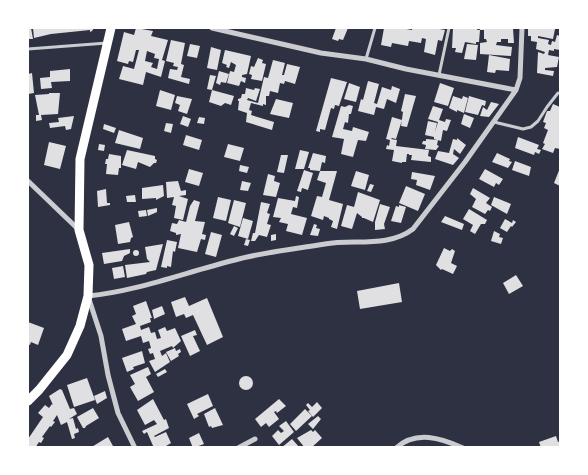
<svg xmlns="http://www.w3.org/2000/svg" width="588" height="475" font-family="Rubik,sans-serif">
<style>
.green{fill:#3c4559}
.building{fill:#e0e0e3;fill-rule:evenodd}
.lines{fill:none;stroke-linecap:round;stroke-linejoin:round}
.service{stroke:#caccd0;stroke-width:3}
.minor{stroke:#caccd0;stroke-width:5}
.secondary{stroke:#fff;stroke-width:9}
</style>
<rect width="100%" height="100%" fill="#2d3142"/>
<path class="green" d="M250,28H319L318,29H253Z"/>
<path class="building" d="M28,28H31L33,39H28Z
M33,28H94L92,31L90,32V30L51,34L34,38Z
M136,28L153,31L151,36L168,40L162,60L165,61L161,77L146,72L143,85L119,79L123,66L134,69L139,50H136L133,62L129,61L128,64L117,61L124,32L134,35ZM147,51L155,54L154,58L159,59L157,69L151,67L153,63L145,61Z
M336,28H348L343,40L339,39L338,41L332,39Z
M384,28H401L412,30V28H434L445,30L442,41L438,40L435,55L424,52L426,39L422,38L421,43L409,41L408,46L392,43L391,47L381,45Z
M453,28H478L477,30H480L479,28L508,29L513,28L514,43H508V39H501V42H497L496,45L512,47L511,56L480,54V43L487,42L486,39H484V30H480L479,42H476V44L465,42L462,53L455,52L456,48H452Z
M528,28L555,29L553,39L538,36V38L549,40L548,44L551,45L552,41L555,42L557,35L560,36V50L554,49V51L549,50L548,55L559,57L557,67L545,68V70L554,71L553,76L537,73L538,52L544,54L545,52L536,49L537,42L531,41V36H528Z
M171,40L185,43L181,64L184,65L181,77L190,79L189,84L168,78L170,69L177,70L178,67L173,66L174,63L166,61Z
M190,44L200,46L197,58L187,56Z
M467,44L478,45L476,60L464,59Z
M211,47L221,50L217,70L207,68Z
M225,50L251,56L247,74L242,75V77L246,78L245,83L241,81L239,86L227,83L230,71L234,72L236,65L231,62L229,68L226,67L227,65L222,63Z
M489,55L510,59L509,71L496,70L495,73L487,72Z
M258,58L263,60L262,63L266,64L262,81L251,79L252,75L249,74L251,66L254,67Z
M273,60L285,63L282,75H284L287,64L300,67L295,84L285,81L284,84L280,83L278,93L270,91L269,96H266V105L263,104V106L251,103L249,110L252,111L251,115L274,122L272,130L246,122L247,113L238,110L239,101H238V99L241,98L242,94H245L246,88L254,90L255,88L260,89L256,101L248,98L247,100L258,103L264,77L268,78Z
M70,69V81L51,82L52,88L41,89L40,78L50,77V71Z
M219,71L229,74L226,83L221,82L220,85L216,83Z
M32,73L34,93L28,94V74Z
M210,75L216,76L212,90L207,89Z
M331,78L347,82L339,106L335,105L334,109L331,108L325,130L320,129V132L316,131Z
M368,81L379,84L374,103L377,104L382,87L391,90L392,86L400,89L396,103L387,99L384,109L376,107L374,115L358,111L361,99L363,100Z
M349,83L360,87L356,102L344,99Z
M440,83L454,88L448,106L434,102Z
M160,90L175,95L171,110L156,106Z
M212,90L234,96L231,105L225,103L221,106L209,102Z
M49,93H60L58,114L41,115L42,120L36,121V115H39L35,95L49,94Z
M405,94L416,96L407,127L401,126L403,112L401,111Z
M177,96L192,99L187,114L178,111L180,105L175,103Z
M453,96L462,99L463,96L468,98L464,113L457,110V112L449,108Z
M469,96L486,101L485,106L482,105L478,115L465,112Z
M276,99L293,103L289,118L270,114Z
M491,102L499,104L489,117L480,116L483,107L487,110Z
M553,104L560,107V149L555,148L553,153L542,149L545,144L543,143L548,130L544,128L546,123L543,122L547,111H550Z
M349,105L353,106L351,114H349L348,123L345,122L343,129L352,131L353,127L369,132L366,141L358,140L353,157L341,154L344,139L332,137L341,106L345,107Z
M433,106L443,109L439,120L445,122L446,119L451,120L447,131L443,130L441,141L434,139V137L425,135L428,121L437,123L435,132L438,122L428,119Z
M464,114L474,118L470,128L461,124Z
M74,116L71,129L66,130L65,126L50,128L49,123L59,122L58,118Z
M183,116L191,119L188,127L180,124Z
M199,117L205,118L204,124L197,123Z
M392,117L402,120L396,139L392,138L391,139L397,140L396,146L429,150L428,156L431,157V162L411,160L412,155H409V154H407L406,162H402V163L392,161L394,150L386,149L387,145L389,146L390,140L386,139Z
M166,123L173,124L171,133L164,131Z
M104,124L116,128L114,133L103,129Z
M119,130L143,138L140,149L115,143Z
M186,135L202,140L199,150L183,145Z
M518,137L539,145L537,149L541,150L539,154L535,152L534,155L515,148Z
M457,138L466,145L460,154L454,149L453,154L459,158L453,165L435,159L438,151L449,153L453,139L457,140Z
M426,139L438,140L437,145L439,146L436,150L425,149L426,145L422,144L423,141H426Z
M49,142L66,146L60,169L44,165Z
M99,144L105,145L104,151L98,150Z
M228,144L244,148L240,161L224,157Z
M127,150L155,156V159L157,160L156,163H154L150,167L138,162L136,169L122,165Z
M300,150L309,152L304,169H295Z
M313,153L326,156L325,163L322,162L320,171H337L329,200L343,204L337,229L331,227L333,221L329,219V218L324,216L323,220L311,216L317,196L322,197L326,183L317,180L320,171L310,170V168H308Z
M497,153L510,159L509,161L512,162L508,168L492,162Z
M109,154L121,156V168H119L118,175L106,174L107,164H105L106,159H108Z
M281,155H288L284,173L277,172Z
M515,161L531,167L529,176L512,170Z
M240,165L249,167L247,173L239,171Z
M560,168V186L554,183Z
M189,169L203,173L199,186L185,182Z
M485,169L503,179L499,185L496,183L494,187L479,179Z
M304,170L313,173L308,190L302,188L301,192L297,191Z
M356,171L369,175L365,190L351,186Z
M412,172L435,176L430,190L416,185L417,180L411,179Z
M268,174L275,176L274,181L280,183L276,197L263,195Z
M178,181L181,191L186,190V195L179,196L188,199L183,220L174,218L176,206L172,205L174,197L167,198L166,182Z
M242,181L251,183L248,191L240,190Z
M370,184L374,185L371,192L367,191Z
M163,185L164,196L156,200V198L142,199V188Z
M406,186L425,194L418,211L399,203Z
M473,188L490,198L486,203L492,207L490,211L488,210L485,214L472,207L476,199L470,194Z
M106,189L107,203H110V205L98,207L97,191Z
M358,192L380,200L373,222L364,218H362V217L357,213L352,229L341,226L347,205L354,207Z
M135,195L136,202H127L126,196Z
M296,196L299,197L297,208L293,207L291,214L307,218L302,235L286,231L288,224L279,222L281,218L273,217L278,198L295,201Z
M218,197L231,200L226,221L213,218Z
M494,197L511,204L507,214L491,205Z
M194,200L200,202L195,221L205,222L202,234L206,235L205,240L201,239L197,252L178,248L181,234L176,235V233L170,231L172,223L177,224L179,220L186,222L190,206Z
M234,200L246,203L240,227L228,223Z
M261,202L270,204L267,213L270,214L267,224L271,225L267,237L259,235L255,241H251L253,233H255Z
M380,204L390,207L384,224L385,229L375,230V222Z
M399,205L406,207L401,223L391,221L396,206L399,207Z
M157,208V212L148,216L147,210Z
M469,209L487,220L485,224H481L475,234L470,231L473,225L463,219Z
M146,210L147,216L139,217L138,211Z
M445,216L464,224L462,230L441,222Z
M243,218L253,221L248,239L238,236Z
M505,219L512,223L513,220L516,222L512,227L511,226L507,232L500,228Z
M129,222L133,237L131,238L130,242L118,244L115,225Z
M314,224L317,225L316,228L320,229L318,236L310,235Z
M234,226L238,228L234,236L230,234Z
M494,231L500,234L499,237L503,238L501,244L491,241Z
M211,232L222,235L216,257L205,254Z
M276,234V240L271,241V235Z
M246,239L250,240L248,246L244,245Z
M167,240L177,242L175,252L173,251L171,267L167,266V268L161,267Z
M163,244L156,270L147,272L146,274L127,278L125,265L150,262L147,259L145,247Z
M444,248L450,251L452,249L455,251L451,263L457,266L453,274L442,269L441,270L436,265Z
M130,249V253L124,256L122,261L104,264L102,253Z
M133 253a3 3 0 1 1 6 0a3 3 0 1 1-6 0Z
M123,266L125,277L114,279L112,268Z
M516,275L523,286L509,294L503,283Z
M399,283L402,302L360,309L357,291Z
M185,297L189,306L207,298L223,337L207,345L193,315L186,318L184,314L176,317L171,302Z
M146,301L152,318H150L151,322L140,326L141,330L149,327L151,333L155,332L157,339L161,338L158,330L165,327L167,331L175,328L181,341L173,348L172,346L160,351L162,356L166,353L170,362L155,372L149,361L155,359L153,353L150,354L148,349L151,348L149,341L143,343L141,336L126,341L122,329L136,324L132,316L136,314L133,306Z
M162,306L165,314L154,319L152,310Z
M28,322L44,328L38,345L31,342L30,345L28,344Z
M195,330L197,335L193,336L200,351L190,356L181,336Z
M175,348L176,351L180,349L181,352L178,354L179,356L171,361L166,352Z
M142,351L145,363L133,367L134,369L127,372L122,358Z
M148,367L151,374L146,377L154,392L138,401L130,387L135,384L130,375Z
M165,369L167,372L158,377L156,374Z
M239 383a7 7 0 1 1 14 0a7 7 0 1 1-14 0Z
M87,378L95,400L74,407L67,385Z
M60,389L62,390L70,409L74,408L77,414L69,419L73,418L76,429L78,428L79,432L74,434L75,438L72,439L67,422L61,425L57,415L53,421L55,422L51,427L50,426L42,437L44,438L41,443L39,442L35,448H28V439L43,417L38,413L45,405L49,408L52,404L53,405L49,396Z
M105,391L107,398L97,404L94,396Z
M208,394L213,406L197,414L199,416L194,419L187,404Z
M153,399L164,420L166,419L169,428L154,436L155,437L166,432L171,443L166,446V448H154L147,432L144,434L142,431L157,424L154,420L145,425L137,410Z
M279,399L286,406L277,413L276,411L274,412L279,419L269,427L266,423L261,427L255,419Z
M317,402L322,408L313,417L308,411L310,410L306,405L308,403L312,407Z
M93,408L99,418L86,426L85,428H83L77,417Z
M215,408L223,425L212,428L211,426L209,427L204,414Z
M305,409L312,416L296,431L290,424Z
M318,416L321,419L313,429L308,424Z
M286,421L294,432L279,445L272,436L278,430L281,433L284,431L279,426Z
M311,430L313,432L315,430L322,438L311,448H305L297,438Z
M199,433L204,444L193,448L189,438Z
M556,436L558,442L560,441V448H541L539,442Z
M108,437L113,446L110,448H90Z
M292,439L300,448H281Z"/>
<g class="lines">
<path class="service" d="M28,49L107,43
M366,59L375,28
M439,75L449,28
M494,122L523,129L531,127L538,121L547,107L558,93"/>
<path class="minor" d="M212,28L321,53L366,59L406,69L516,90
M28,181L79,230
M135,448L118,413L108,375L101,336L88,296C138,291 186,272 235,260C264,252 295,249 325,244C354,239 388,248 413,229L465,162L516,90L520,78L522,28
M238,448L255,439
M396,448C416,430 441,438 463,448"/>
<path class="secondary" d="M28,401L39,390L67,355L80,326L88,296L89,265L79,230L80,159L111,28"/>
</g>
<rect width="588" height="475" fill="none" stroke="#ffffff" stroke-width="58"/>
</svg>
